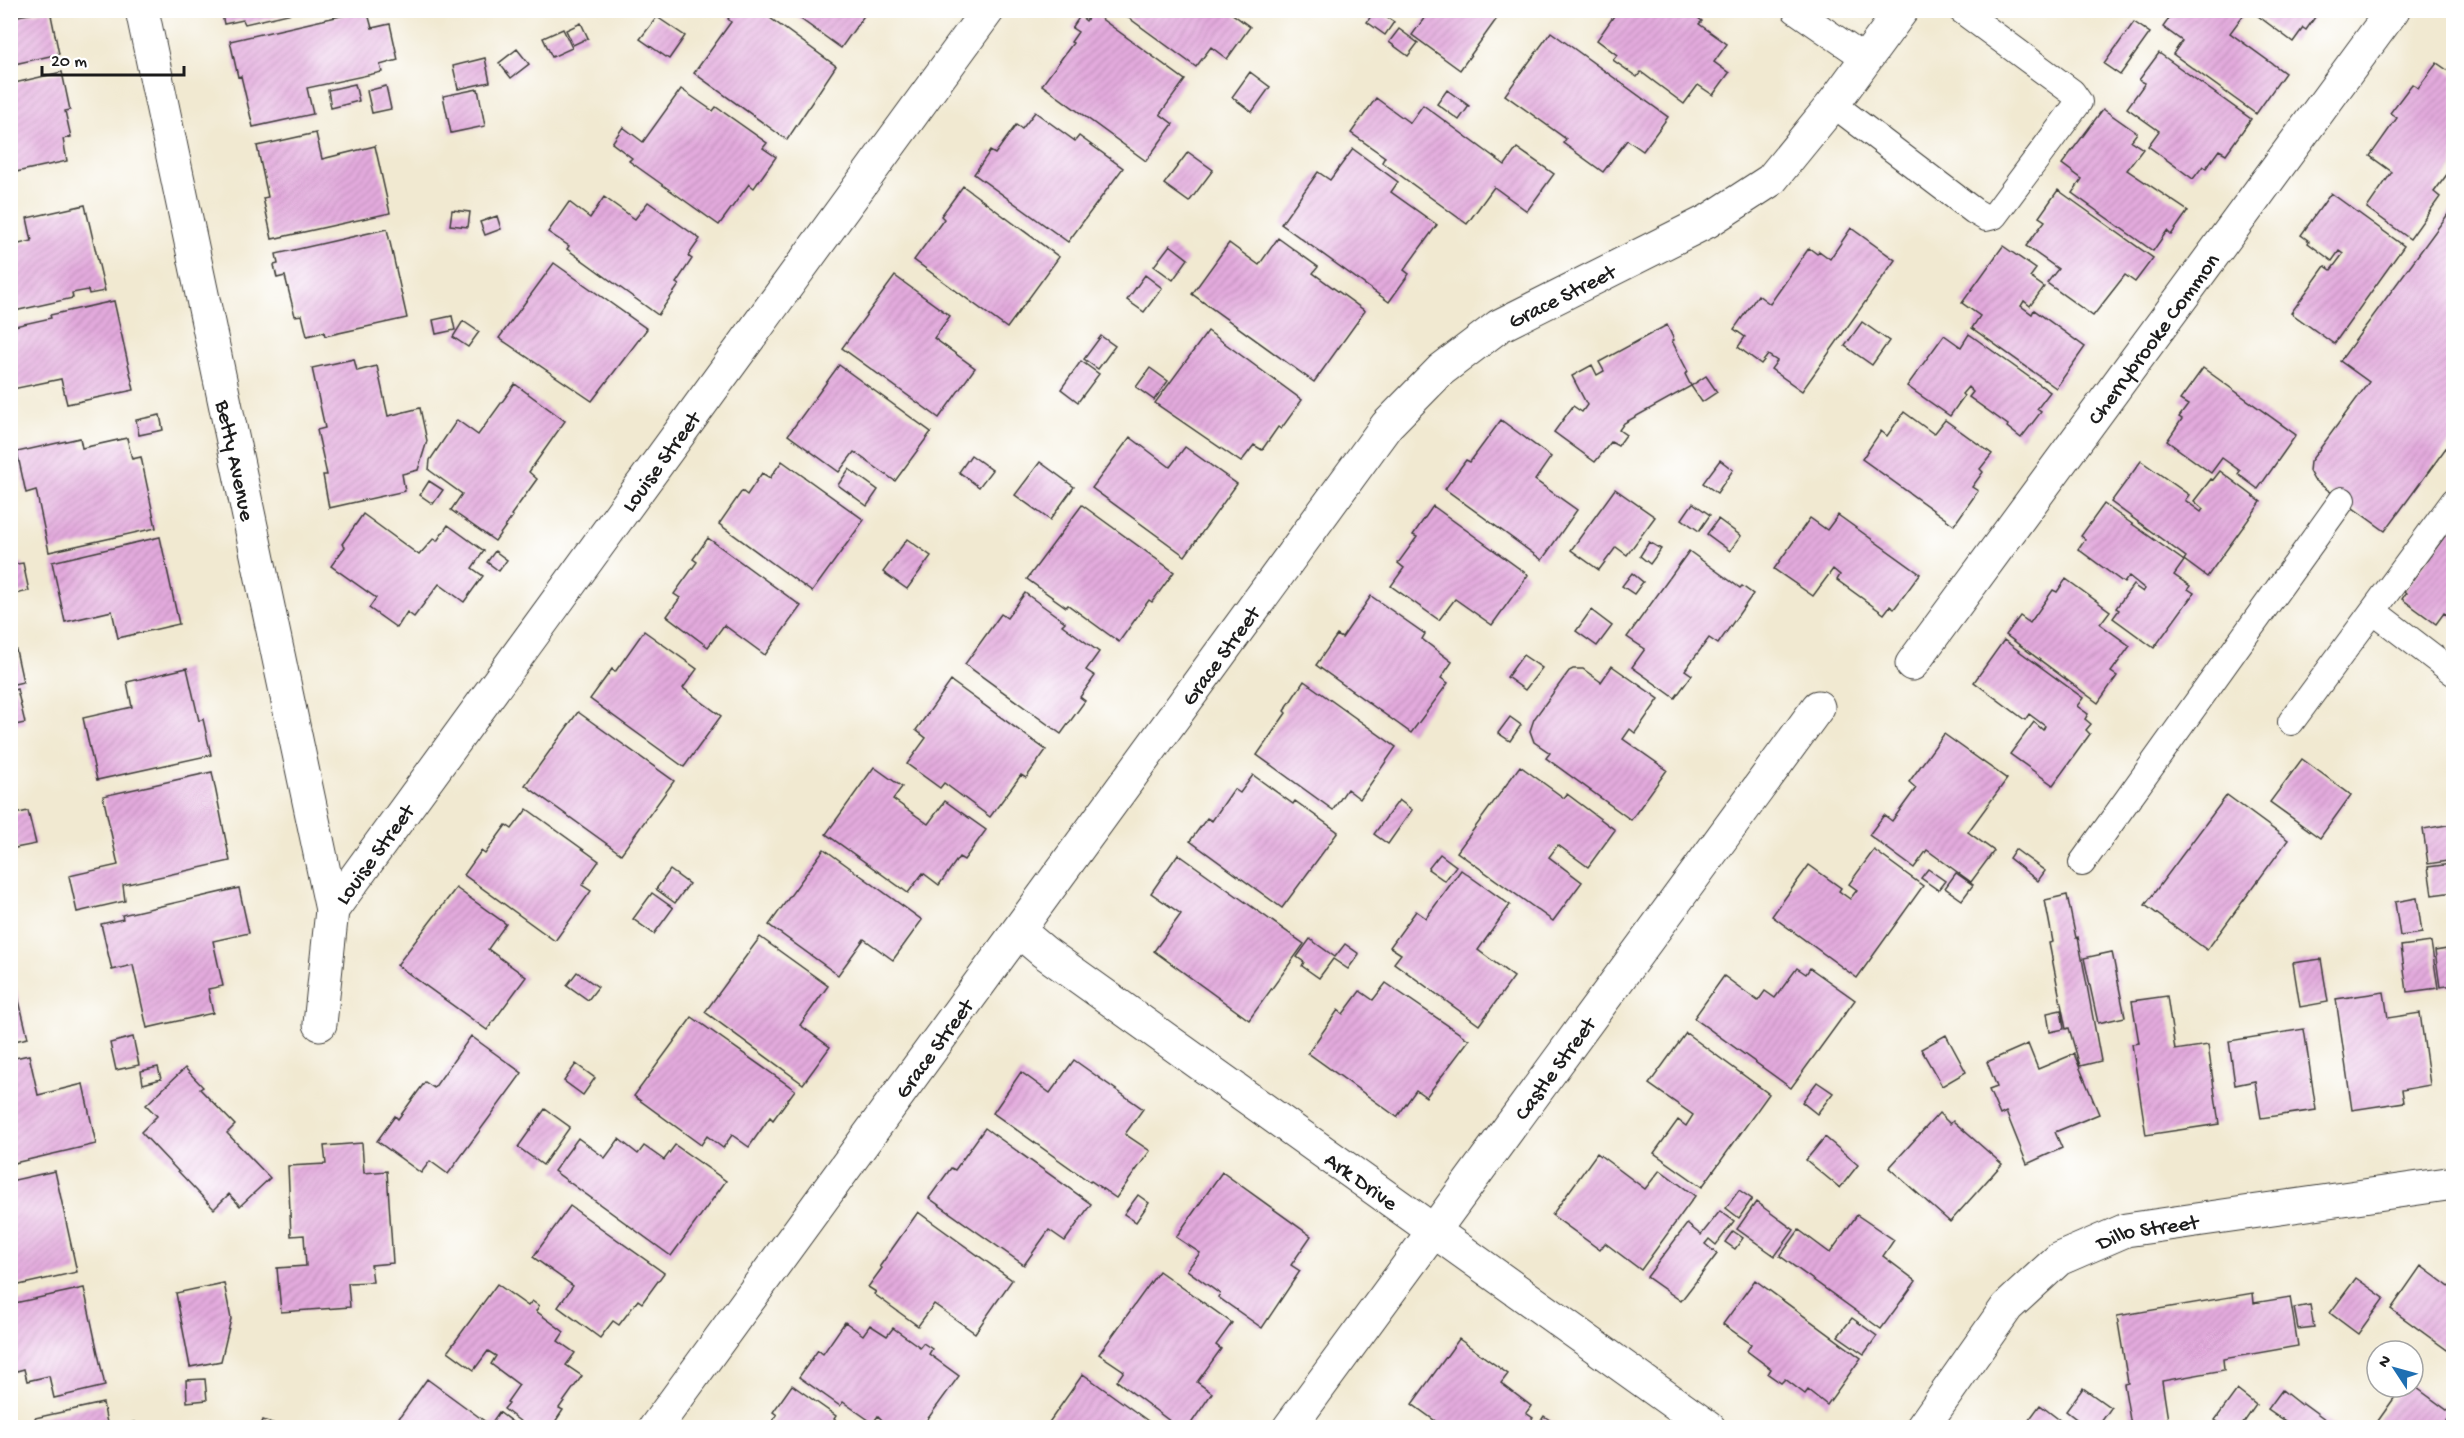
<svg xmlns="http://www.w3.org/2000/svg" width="2464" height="1438" font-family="'Gochi Hand',sans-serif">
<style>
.building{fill:url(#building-hatch)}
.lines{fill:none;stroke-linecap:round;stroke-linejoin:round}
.lane-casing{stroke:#3c3b37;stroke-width:28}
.street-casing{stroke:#3c3b37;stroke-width:35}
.lane{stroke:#fff;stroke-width:26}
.street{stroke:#fff;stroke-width:33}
.labels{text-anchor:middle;stroke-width:4.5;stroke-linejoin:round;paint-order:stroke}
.street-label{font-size:22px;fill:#1c1c1c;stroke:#fff}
</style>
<defs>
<pattern id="building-hatch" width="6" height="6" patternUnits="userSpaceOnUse" patternTransform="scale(1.5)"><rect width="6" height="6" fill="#e3aadd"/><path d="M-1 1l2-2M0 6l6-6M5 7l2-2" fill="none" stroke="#c292bd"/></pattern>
</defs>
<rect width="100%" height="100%" fill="#fff"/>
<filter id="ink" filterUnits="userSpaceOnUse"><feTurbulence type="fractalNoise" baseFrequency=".0167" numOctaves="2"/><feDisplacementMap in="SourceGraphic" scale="12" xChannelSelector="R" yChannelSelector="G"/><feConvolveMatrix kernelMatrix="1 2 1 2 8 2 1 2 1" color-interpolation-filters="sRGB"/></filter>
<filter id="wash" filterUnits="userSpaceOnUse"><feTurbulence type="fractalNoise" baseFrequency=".008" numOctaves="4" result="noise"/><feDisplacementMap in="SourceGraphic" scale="24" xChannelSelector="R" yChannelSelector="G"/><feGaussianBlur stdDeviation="1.35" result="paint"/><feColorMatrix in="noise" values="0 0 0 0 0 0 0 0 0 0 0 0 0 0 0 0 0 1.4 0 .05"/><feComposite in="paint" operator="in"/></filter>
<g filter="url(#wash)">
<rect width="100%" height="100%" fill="#f1e9d1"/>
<g id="blocks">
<path class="building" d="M10,10L13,17L50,10L59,54L10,65Z
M221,10H301V11L245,24L243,20L224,24Z
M367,10L372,28L390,24L398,60L380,65L382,72L307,88L313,114L253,127L241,76L238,77L230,41Z
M734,10H759L836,66L787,140L694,73L731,22L728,19Z
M788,10H868L841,48Z
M1118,10H1227L1250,27L1227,59L1211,47L1196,67Z
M1375,10L1394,22L1385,35L1367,22Z
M1430,10H1503L1460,70L1412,35Z
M1618,10H1688L1702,21L1699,24L1727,44L1714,62L1729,73L1713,95L1698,85L1684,104L1641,72L1637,77L1613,60L1617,55L1597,40Z
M2175,10H2241L2245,13L2230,33L2285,73L2256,114L2173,54L2182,41L2163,27Z
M2250,10H2320L2306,30L2303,28L2293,42Z
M1092,12L1185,80L1160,114L1173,124L1146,161L1042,85L1073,43L1071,42L1078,32L1072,28L1080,16L1086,21Z
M657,17L685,36L669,59L640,39Z
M2134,22L2150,33L2120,75L2104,64Z
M581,23L588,38L573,45L566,30Z
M563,29L572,48L552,57L543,38Z
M1399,29L1418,43L1408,56L1389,42Z
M1551,32L1668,117L1643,151L1627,140L1603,172L1563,143L1566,139L1505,95Z
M517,49L529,64L511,78L499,63Z
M2159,53L2251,119L2226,154L2219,150L2206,168L2203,166L2193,179L2148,146L2159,131L2127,108L2145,83L2139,80Z
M485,58L490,82L458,89L453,66Z
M2437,63L2454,75V165L2434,192L2440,197L2410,239L2367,208L2392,172L2370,156L2397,118L2390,113L2412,84L2418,88Z
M62,72L70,110L65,111L71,137L63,139L67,161L16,172L10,147V84Z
M1250,72L1270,87L1252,112L1232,97Z
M355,84L359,101L331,108L328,90Z
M386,86L391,109L372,113L367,91Z
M478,89L485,126L451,133L443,96Z
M681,89L713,111L716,107L767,143L763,148L776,157L754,188L749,184L719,225L629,161L632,158L612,143L623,127L643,142Z
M1447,90L1469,106L1459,120L1437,104Z
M1376,98L1410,123L1423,105L1505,165L1517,148L1554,174L1527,211L1494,187L1467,224L1382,162L1385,157L1351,133Z
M2103,109L2137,133L2131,141L2143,149L2127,170L2188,211L2171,235L2167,231L2153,251L2072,193L2082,179L2062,164Z
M1035,112L1075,141L1079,136L1123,168L1068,242L974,174L990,151L995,154L1016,125L1022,129Z
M316,133L322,159L375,146L390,213L272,239L263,198L268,197L257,146Z
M1353,149L1398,182L1391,192L1437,225L1404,270L1409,274L1389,302L1281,224L1318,172L1330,180Z
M1188,152L1213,170L1189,202L1164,184Z
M963,186L1059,257L1007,328L914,260L944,219L941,216Z
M2058,190L2153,258L2135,282L2125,275L2093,316L2047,283L2058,269L2026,246L2045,221L2039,217Z
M2331,193L2404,246L2334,344L2291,313L2325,266L2331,270L2343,254L2339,251L2332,261L2308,243L2309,241L2301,235Z
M604,197L635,219L648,202L700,239L688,256L692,259L676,283L679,285L658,315L567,249L569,246L548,232L569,202L590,218Z
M85,205L105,291L89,294L88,290L72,293L73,298L10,312V246L32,241L27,218Z
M2454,206V437L2385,531L2314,480L2309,471L2310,462L2369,382L2340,361Z
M452,210L470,212L468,227L450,225Z
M497,216L501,229L485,235L480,222Z
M1851,228L1895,260L1802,391L1771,369L1777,361L1768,355L1761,364L1738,347L1745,337L1734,329L1758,295L1770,304L1809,248L1817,254L1819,251L1830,259Z
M387,229L407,318L325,336L324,332L307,336L302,315L295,316L285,276L277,278L274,265L278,264L276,254Z
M1278,238L1318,267L1313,273L1365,311L1314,382L1192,294L1229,243L1259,265Z
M1170,245L1188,259L1173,280L1154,266Z
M2003,246L2036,269L2030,277L2044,287L2030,306L2024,301L2021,306L2032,314L2034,310L2085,347L2056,388L1972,328L1980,316L1962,303Z
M554,263L647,329L592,401L499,338Z
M1145,275L1162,288L1144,312L1127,300Z
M895,276L950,316L934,338L975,368L939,418L842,348Z
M114,301L134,390L67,404L61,379L13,389L10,379V327L51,318L50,315Z
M452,316L455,330L436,334L433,320Z
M463,321L479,332L468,347L453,337Z
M1862,322L1889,341L1872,365L1845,346Z
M1667,325L1674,340L1672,341L1688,372L1685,374L1691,386L1624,423L1619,430L1626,435L1618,446L1611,442L1595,462L1554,432L1573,406L1582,412L1587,405L1572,376L1592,365L1597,375L1604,371L1599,362Z
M1208,331L1302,400L1281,429L1278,427L1262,450L1254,445L1241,462L1155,403Z
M1969,334L2050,392L2037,409L2041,412L2021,438L2007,427L2008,425L1969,397L1973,392L1968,387L1962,394L1964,396L1950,416L1907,386L1944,335L1961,347Z
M1101,336L1115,346L1098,369L1084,359Z
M354,359L357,371L377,366L388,416L420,408L427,441L418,470L402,474L405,491L329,508L323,475H327L317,430L325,428L312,368Z
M1081,361L1099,374L1078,402L1061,389Z
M839,365L931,432L895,481L854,452L839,472L788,435Z
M1150,368L1168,381L1154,400L1136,387Z
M2203,368L2296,435L2258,489L2238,474L2240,471L2222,458L2211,473L2167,441L2182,419L2179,417L2188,405L2180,400Z
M1706,376L1717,392L1702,402L1691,386Z
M515,384L565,421L529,472L537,479L511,515L513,516L495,541L451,510L462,494L429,470L430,460L457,420L478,435Z
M1904,412L1934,434L1945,420L1992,454L1980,469L1983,472L1972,487L1978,491L1954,525L1862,459L1881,431L1887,436Z
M160,415L163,430L139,435L136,420Z
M1501,420L1551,457L1535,480L1577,510L1542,560L1445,489L1466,460L1470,462Z
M1130,437L1170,467L1185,447L1237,484L1185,556L1092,488Z
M80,438L82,448L127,438L132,459L141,457L156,528L49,552L36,490L26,493L17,452Z
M971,455L992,470L979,487L959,472Z
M1720,460L1733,470L1717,493L1703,483Z
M782,461L864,520L812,592L719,524L742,491L747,495L762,473L770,478Z
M2141,461L2189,495L2185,500L2201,512L2203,509L2194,501L2211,479L2213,480L2220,471L2261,502L2207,577L2184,560L2186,557L2111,502Z
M1040,462L1074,487L1050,520L1015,495Z
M849,469L878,490L867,506L838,485Z
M429,481L443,490L433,504L420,495Z
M1615,489L1655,517L1627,555L1616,547L1599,570L1571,550Z
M1693,503L1710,515L1699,531L1682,519Z
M2104,504L2184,561L2174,575L2190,586L2188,589L2194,593L2154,648L2113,618L2119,610L2116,608L2133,585L2143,592L2145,589L2129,576L2124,583L2078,549L2085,539L2081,536Z
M1082,505L1174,572L1152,602L1149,600L1119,642L1068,605L1066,607L1027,579Z
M1433,506L1528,575L1492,625L1455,599L1439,620L1391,586L1404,568L1398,563L1417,537L1413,535Z
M363,514L419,555L434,538L437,541L448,525L484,551L472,568L483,576L464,602L439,584L414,617L407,612L397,628L369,608L376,598L331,566L345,547L342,544Z
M1838,515L1920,574L1894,609L1890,606L1884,614L1837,580L1840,575L1833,569L1813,596L1774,569L1810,518L1827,530Z
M1718,519L1741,536L1730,551L1707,534Z
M2454,524V619L2444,613L2436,624L2402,599L2406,593L2404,591Z
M160,537L179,624L118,638L112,611L65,622L52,562Z
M708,538L801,606L765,655L724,625L708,647L667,616L680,598L674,594L697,562L693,559Z
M907,539L931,556L907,589L883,572Z
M1649,542L1661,549L1650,564L1640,556Z
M495,551L507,560L499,571L487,562Z
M1689,551L1740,588L1742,586L1753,594L1718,644L1709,638L1685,670L1692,675L1675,698L1632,667L1645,649L1627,637Z
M23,563L29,591L10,595V565Z
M1632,573L1643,582L1634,594L1622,586Z
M2066,579L2110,611L2100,624L2130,646L2111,672L2117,676L2098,703L2006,635L2020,616L2030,623L2053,590L2057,592Z
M1025,593L1065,622L1062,625L1099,652L1086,670L1095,676L1080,697L1085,701L1061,734L965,664L1001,614L1007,618Z
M1371,596L1425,634L1422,639L1452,662L1441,678L1448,683L1411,733L1316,665L1337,635L1342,638Z
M1591,610L1612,626L1597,646L1576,631Z
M644,631L697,669L683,688L721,716L684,767L590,699L612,669L615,672Z
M2004,640L2083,698L2077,706L2088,714L2085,719L2091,724L2086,730L2090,734L2053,785L2010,754L2034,722L2043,730L2045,726L2029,714L2025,720L1974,682Z
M16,650L23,682L10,685V652Z
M1523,655L1542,668L1525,690L1507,677Z
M1612,666L1659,699L1635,733L1630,729L1623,739L1667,770L1631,820L1546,758L1550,753L1534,742L1530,731L1534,719L1569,671L1573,669H1583L1601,682Z
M187,668L199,721L203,719L211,755L97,780L83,718L132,707L127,682Z
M951,681L1046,750L1026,778L1021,775L990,817L944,783L940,788L907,764L926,738L916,730Z
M1304,681L1396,747L1360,799L1347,789L1333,810L1257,755L1286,713L1284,711Z
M17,689L25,723L10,726V691Z
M578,712L674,781L621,854L525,785Z
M1510,717L1521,725L1510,741L1498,733Z
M1944,734L2007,779L1968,832L1994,851L1971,882L1927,850L1914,868L1869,835L1884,815L1892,821L1916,788L1909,782Z
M2302,759L2351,795L2320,838L2270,802Z
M1520,766L1564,798L1567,794L1615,830L1588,867L1558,845L1549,857L1582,882L1553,921L1457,852Z
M874,767L902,787L893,799L928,824L945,801L986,830L964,860L959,857L939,885L923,873L908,893L826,834Z
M212,772L230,861L123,885L125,901L77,912L69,876L118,865L103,796Z
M1253,775L1293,804L1295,801L1338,832L1282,908L1190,841L1207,818L1212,821L1234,789L1240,793Z
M2227,795L2288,840L2207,950L2145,905Z
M1399,800L1412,810L1388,844L1374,834Z
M527,809L599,861L582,885L591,891L555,941L464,875L481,851L485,854L506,825L512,829Z
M28,811L36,844L10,849V815Z
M2453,824L2454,860L2428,864L2423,829Z
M824,849L922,920L893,960L864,939L838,975L769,925Z
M2015,849L2045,871L2038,881L2009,858Z
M1874,850L1923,886L1857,978L1772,916L1809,865L1841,888L1839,891L1850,899L1857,890L1849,884Z
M1178,854L1304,944L1249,1020L1154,951L1181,914L1151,893Z
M1440,854L1456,866L1445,881L1428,869Z
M2451,864L2454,892L2432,895L2428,867Z
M1928,869L1945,881L1938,890L1921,878Z
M670,870L689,884L675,903L656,889Z
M1461,870L1510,905L1478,950L1514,977L1479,1025L1394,963L1401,954L1390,947L1416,911L1426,918Z
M1956,873L1973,885L1962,900L1945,888Z
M239,888L249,933L213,941L223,986L208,989L213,1013L147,1028L133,965L112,970L101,924L123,919L122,915Z
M456,888L506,924L488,949L526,977L487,1030L397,965Z
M652,893L673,908L654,934L633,919Z
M2067,895L2076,938L2078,937L2101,1061L2080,1066L2069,1028L2066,1029L2049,943L2053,942L2045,900Z
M2417,898L2422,933L2400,936L2395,902Z
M760,937L828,986L800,1025L830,1047L803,1084L705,1012Z
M1310,939L1335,957L1345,944L1359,954L1348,969L1333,959L1319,978L1302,966L1304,962L1297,957Z
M2431,942L2438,988L2407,992L2401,946Z
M2454,948V985L2440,987L2435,951Z
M2112,952L2125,1017L2098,1023L2084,958Z
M2321,959L2328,1002L2300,1007L2293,963Z
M10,963L28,1038L10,1042Z
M1797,968L1806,974L1810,968L1855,1000L1791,1088L1694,1018L1724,976L1758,1001L1765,991L1775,998Z
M577,972L598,987L588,1000L567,985Z
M1386,983L1469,1040L1426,1097L1416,1090L1397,1117L1308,1053L1338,1010L1343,1014L1360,991L1373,1000Z
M2384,992L2388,1018L2420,1013L2430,1085L2402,1090L2404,1102L2352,1110L2336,999Z
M2167,996L2175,1050L2208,1045L2219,1124L2146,1135L2132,1044L2139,1043L2132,1001Z
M2061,1010L2064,1029L2050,1032L2047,1013Z
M692,1017L795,1090L773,1120L770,1117L749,1147L732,1135L723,1148L707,1136L701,1145L634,1096Z
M2304,1029L2316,1110L2261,1118L2255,1081L2235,1085L2229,1041Z
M1686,1033L1769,1094L1702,1187L1654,1153L1678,1120L1686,1126L1693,1115L1649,1084Z
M1946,1035L1966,1072L1942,1086L1921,1049Z
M471,1036L522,1073L448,1174L430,1161L421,1173L377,1141L395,1116L398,1119L425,1082L434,1088Z
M133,1037L139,1065L116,1070L110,1043Z
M2028,1044L2038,1069L2074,1054L2099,1114L2055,1132L2062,1148L2027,1164L2006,1112L2000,1115L1989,1090L1997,1087L1987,1062Z
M29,1055L38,1095L83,1084L96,1144L10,1164V1059Z
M1074,1060L1143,1109L1125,1134L1150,1151L1116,1198L1091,1181L1090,1182L993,1113L1021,1072L1050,1093Z
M576,1064L595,1078L583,1095L564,1081Z
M158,1067L161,1079L143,1084L141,1071Z
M185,1068L203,1087L200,1089L235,1125L227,1133L270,1178L240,1206L229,1194L214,1209L141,1132L157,1116L146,1105Z
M1817,1082L1833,1093L1817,1114L1802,1102Z
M545,1109L570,1127L543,1165L518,1147Z
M1939,1113L1950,1124L1953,1121L2002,1164L1950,1222L1889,1168Z
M985,1128L1091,1204L1065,1241L1049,1230L1024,1265L929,1198L951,1168L955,1170Z
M1825,1137L1858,1165L1840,1188L1806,1160Z
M578,1138L605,1158L619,1139L638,1154L644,1146L664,1160L675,1145L726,1181L671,1256L554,1171Z
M362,1143L364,1173L387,1171L393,1263L371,1265L373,1282L348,1283L350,1307L281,1312L277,1268L306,1266L304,1235L291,1236L288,1166L326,1164L324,1146Z
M1597,1153L1645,1189L1660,1170L1695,1196L1641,1270L1605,1243L1600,1250L1552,1215Z
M55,1171L77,1272L10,1287V1181Z
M1222,1172L1311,1236L1291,1265L1300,1271L1262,1328L1218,1297L1220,1294L1187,1270L1200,1253L1176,1237Z
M1739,1190L1752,1199L1739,1218L1726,1208Z
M1138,1195L1149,1203L1136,1222L1124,1214Z
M1756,1202L1794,1230L1775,1256L1737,1229Z
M570,1206L664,1273L642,1303L638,1300L619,1325L613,1321L600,1338L558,1307L573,1286L533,1257Z
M1720,1211L1734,1221L1716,1245L1709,1239L1705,1244L1717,1254L1681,1301L1647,1277L1687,1224L1701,1235Z
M918,1212L1012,1280L975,1333L934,1304L918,1326L874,1294L876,1292L868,1287L882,1268L880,1266Z
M1857,1215L1894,1240L1883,1256L1916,1281L1881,1329L1780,1256L1799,1230L1830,1253Z
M1733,1231L1743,1238L1735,1249L1725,1242Z
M2421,1266L2452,1289L2454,1287V1355L2391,1309Z
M1159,1271L1232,1323L1216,1345L1221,1349L1197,1382L1212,1393L1188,1428H1179L1117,1381L1124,1371L1099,1354Z
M2356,1278L2384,1298L2358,1334L2330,1313Z
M1755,1280L1861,1358L1827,1405L1808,1390L1805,1394L1785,1379L1781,1383L1768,1374L1771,1369L1747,1351L1751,1344L1723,1324Z
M224,1283L231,1319L221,1361L190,1367L176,1293Z
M497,1284L528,1306L532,1301L539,1306L536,1311L564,1332L558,1341L575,1353L566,1365L582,1376L559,1408L563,1410L551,1428H529L504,1409L509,1403L507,1402L519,1385L491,1364L496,1356L488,1351L474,1370L448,1351Z
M84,1288L105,1386L54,1398L49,1376L27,1381L24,1369L10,1373V1304Z
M2253,1293L2254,1303L2290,1297L2298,1346L2223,1359L2224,1370L2162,1381L2168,1420L2131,1426L2124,1384L2128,1383L2117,1316Z
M2310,1305L2314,1327L2298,1329L2294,1308Z
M1852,1318L1877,1336L1864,1354L1838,1336Z
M845,1322L863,1335L870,1325L887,1336L893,1328L920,1347L923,1343L932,1349L929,1354L959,1376L921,1428H890L878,1416L873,1423L843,1402L840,1406L799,1377L818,1350L823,1354Z
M1459,1339L1508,1374L1501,1383L1531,1406L1526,1413L1533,1418L1526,1428H1445L1412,1404Z
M1083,1374L1155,1426L1153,1428H1045Z
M205,1379L207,1400L187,1402L186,1380Z
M427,1379L490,1425L499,1412L520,1428H392Z
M792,1385L836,1416L834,1419L845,1428H768L777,1415L773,1412Z
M2413,1385L2452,1414L2442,1428H2373L2402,1387Z
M2083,1388L2111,1408L2097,1428H2088L2066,1411Z
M2237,1390L2256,1405L2240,1428H2226L2215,1420Z
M2282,1390L2301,1405L2303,1403L2337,1428H2285L2288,1423L2268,1409Z
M103,1403L108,1428H38L35,1418Z
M2040,1405L2070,1428H2023Z
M1544,1416L1561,1428H1536Z
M263,1420L284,1427L283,1428H260Z
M135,1422L136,1428H116V1426Z"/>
</g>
</g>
<g filter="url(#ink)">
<use href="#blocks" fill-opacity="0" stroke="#3c3b37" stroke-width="1.5"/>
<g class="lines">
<defs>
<path id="lane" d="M1795,10L1866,59
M1833,104L1974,211L1986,218L1994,216L2079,102L2072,92L1961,10
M2373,611L2454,673
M2291,722L2454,501
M2082,863L2342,500"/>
<g id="street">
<path id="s1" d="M142,10L332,910L320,1024"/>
<path id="s2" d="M1912,664L2393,10"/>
<path id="s3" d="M332,910L988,10"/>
<path id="s4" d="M1019,931L1044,952L1709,1428"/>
<path id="s5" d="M655,1428L1387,425L1441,370L1499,326L1708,221L1771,180L1833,104L1902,10"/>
<path id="s6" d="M1289,1428L1818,707"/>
<path id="s7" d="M1922,1428L2007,1307L2059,1259L2126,1230L2454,1183"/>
</g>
</defs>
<use href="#lane" class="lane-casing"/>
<use href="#street" class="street-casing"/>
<use href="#lane" class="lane"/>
<use href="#street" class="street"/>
</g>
</g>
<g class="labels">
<g class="street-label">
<text dy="8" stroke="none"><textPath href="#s5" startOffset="1461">Grace Street</textPath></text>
<text dy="8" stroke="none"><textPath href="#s2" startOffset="405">Cherrybrooke Common</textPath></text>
<text dy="8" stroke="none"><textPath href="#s1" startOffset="460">Betty Avenue</textPath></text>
<text dy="8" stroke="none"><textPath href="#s3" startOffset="556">Louise Street</textPath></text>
<text dy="8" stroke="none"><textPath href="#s5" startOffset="957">Grace Street</textPath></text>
<text dy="8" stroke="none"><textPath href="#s3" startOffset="70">Louise Street</textPath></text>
<text dy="8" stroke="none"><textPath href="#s5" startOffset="471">Grace Street</textPath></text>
<text dy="8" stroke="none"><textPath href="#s6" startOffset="447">Castle Street</textPath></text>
<text dy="8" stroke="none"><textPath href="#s4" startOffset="424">Ark Drive</textPath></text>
<text dy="8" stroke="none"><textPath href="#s7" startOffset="312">Dillo Street</textPath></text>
</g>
</g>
<rect width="2464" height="1438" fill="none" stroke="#fff" stroke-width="36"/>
<g transform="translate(2395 1369) rotate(306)"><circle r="28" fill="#ffffff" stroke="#a4a4a4" stroke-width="1.5"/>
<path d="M0-4.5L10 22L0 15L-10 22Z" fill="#1f6fb2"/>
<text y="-9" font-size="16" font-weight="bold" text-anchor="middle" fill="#1c1c1c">N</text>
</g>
<path d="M42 66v9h142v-9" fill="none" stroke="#1c1c1c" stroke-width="3"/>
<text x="51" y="66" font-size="18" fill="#1c1c1c" stroke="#ffffff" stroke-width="4.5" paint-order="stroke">20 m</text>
</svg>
